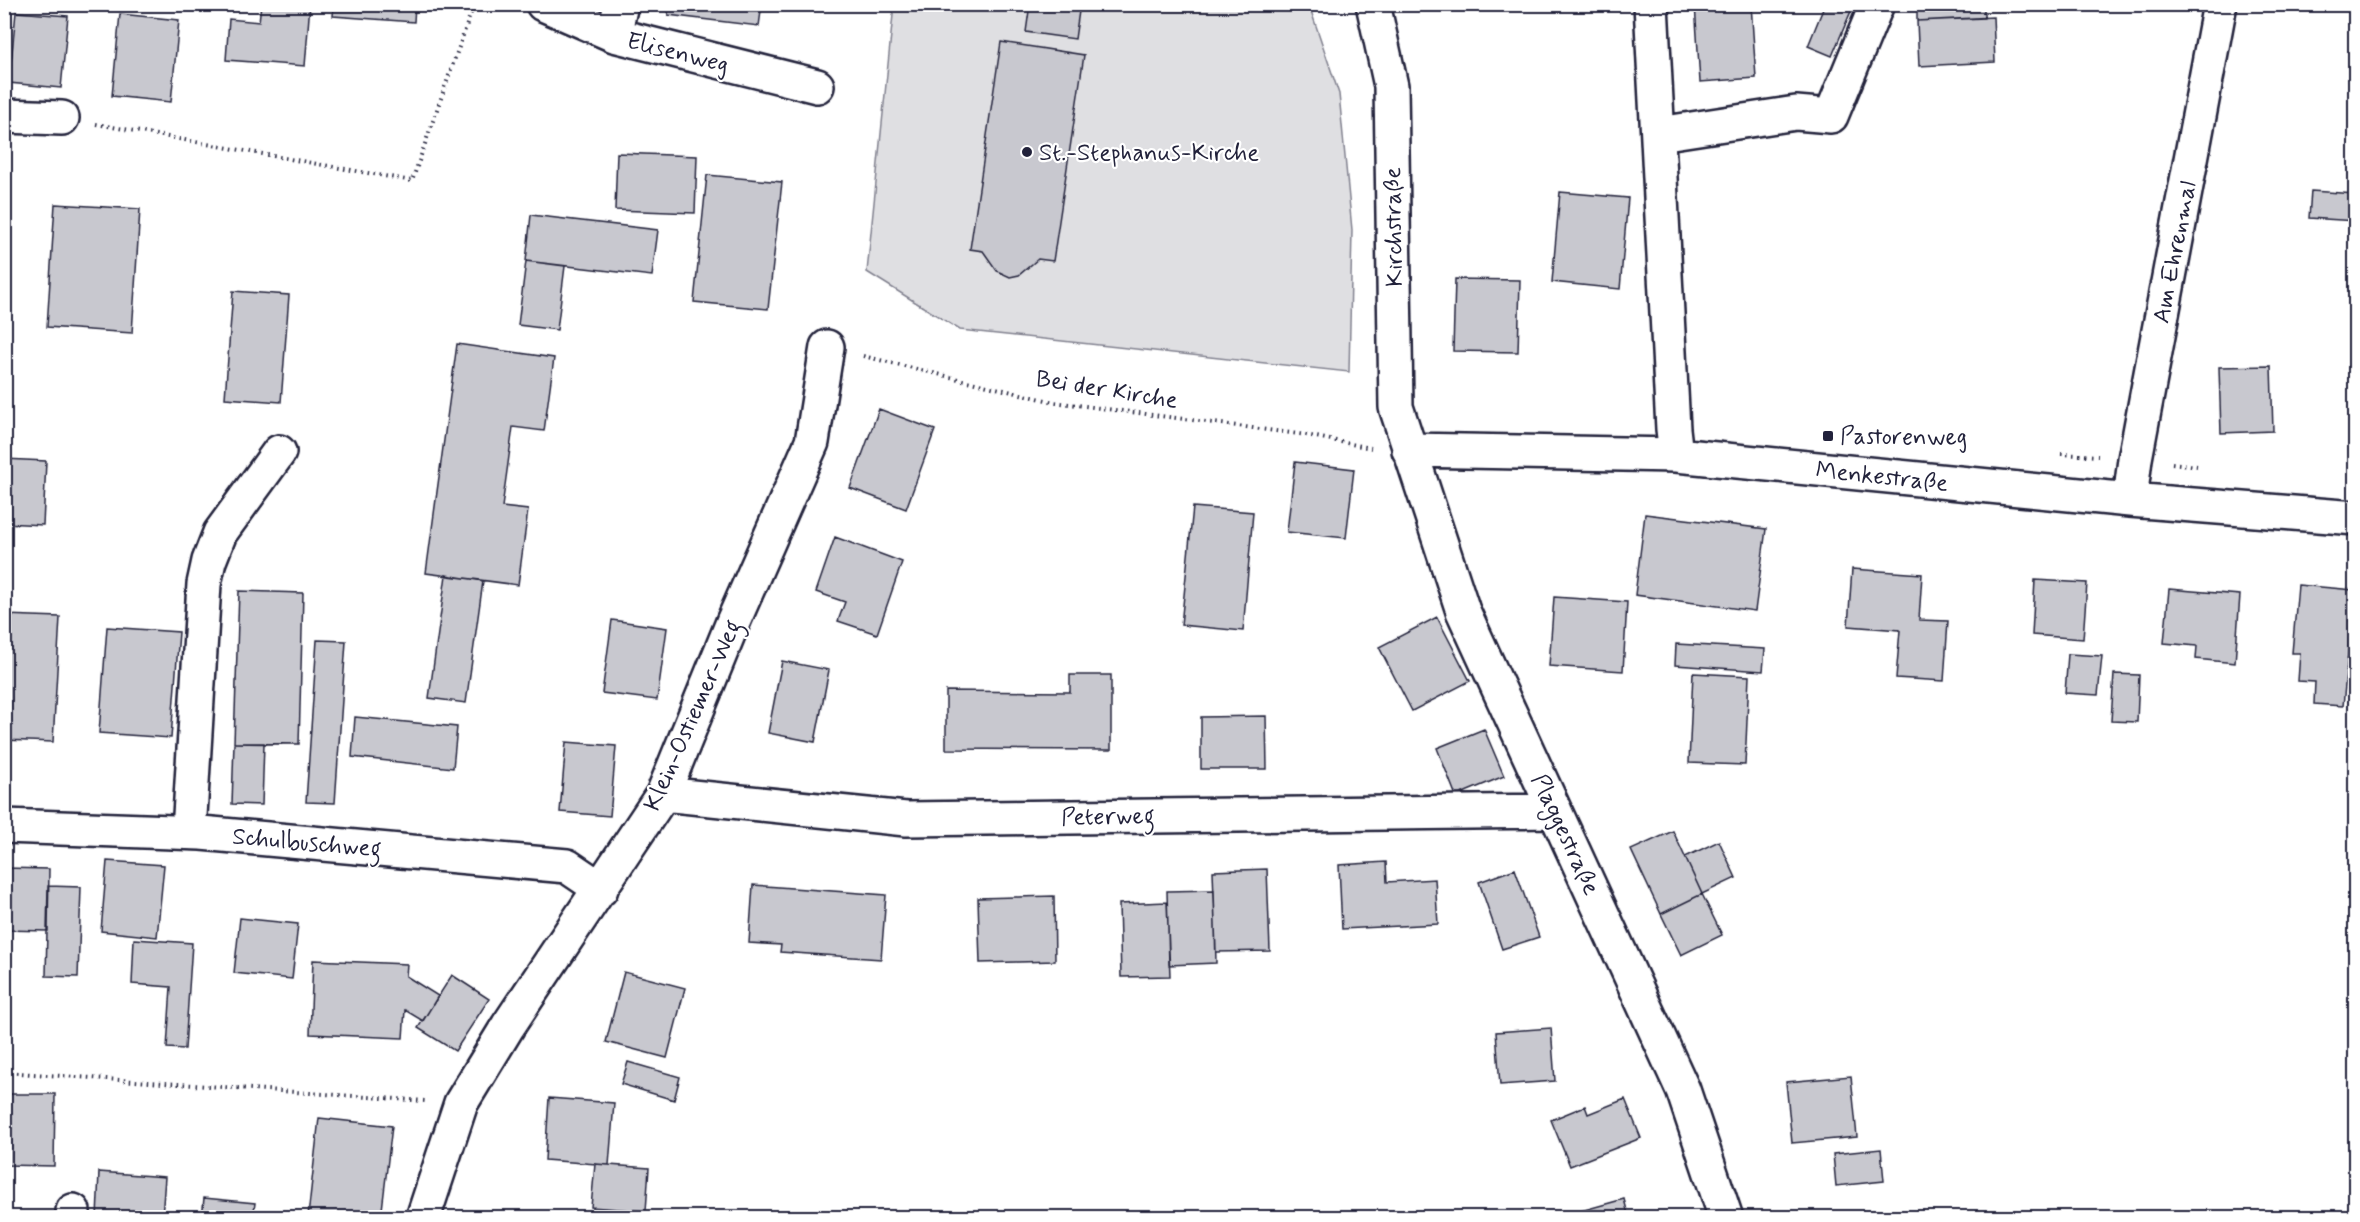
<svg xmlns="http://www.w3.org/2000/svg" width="2360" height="1222" font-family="Mynerve,sans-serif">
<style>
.green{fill:#dfdfe2;stroke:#80808e;stroke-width:1.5}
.building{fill:#c8c8cf;stroke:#22223b;stroke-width:1.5}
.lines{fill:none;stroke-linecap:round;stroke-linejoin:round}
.minor-casing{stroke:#22223b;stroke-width:38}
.path{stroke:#22223b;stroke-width:4;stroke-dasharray:1.5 4.5;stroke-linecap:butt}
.minor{stroke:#fff;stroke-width:33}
.poi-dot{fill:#22223b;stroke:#fff;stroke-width:2}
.labels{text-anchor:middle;stroke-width:4.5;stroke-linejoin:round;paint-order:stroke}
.street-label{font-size:24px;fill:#22223b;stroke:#fff}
.poi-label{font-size:24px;fill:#22223b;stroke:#fff;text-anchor:start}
</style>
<rect width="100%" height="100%" fill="#fff"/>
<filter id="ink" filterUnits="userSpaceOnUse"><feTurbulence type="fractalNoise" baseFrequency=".0167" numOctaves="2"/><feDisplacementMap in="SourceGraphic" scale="12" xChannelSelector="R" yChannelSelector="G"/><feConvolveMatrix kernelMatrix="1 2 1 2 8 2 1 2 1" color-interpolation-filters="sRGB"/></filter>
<g filter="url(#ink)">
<path class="green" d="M894,5H1309L1339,94L1352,230L1349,372L960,330L867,272Z"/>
<path class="building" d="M261,4H310L305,66L226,60L229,19L259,22Z
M334,4H415L414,22L333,16Z
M669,4H762L759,26L668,15Z
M1030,4H1080L1075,39L1026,32Z
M1695,4H1751L1756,78L1700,82Z
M1825,4H1854L1832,56L1808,46Z
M1917,4H1984V18L1917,21Z
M16,12L68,16L61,88L9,83Z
M120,14L179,20L171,102L112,96Z
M1993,17L1995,62L1919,66L1917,21Z
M1001,42L1084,55L1053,261L1038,259L1019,275L1010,277L997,271L983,251L970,249Z
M617,153L697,156L695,213L615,210Z
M707,175L782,182L768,309L694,302Z
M2311,191L2356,194V221L2309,218Z
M1560,192L1628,198L1620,289L1552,282Z
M55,204L140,209L132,333L47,327Z
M531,215L658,230L652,276L526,261Z
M526,261L565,266L557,330L518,325Z
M1455,279L1520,280L1518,352L1453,351Z
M233,291L289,295L281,402L225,398Z
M457,344L554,358L544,431L513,427L502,507L528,510L518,585L426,573Z
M2271,366L2273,431L2221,433L2219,367Z
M879,409L935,430L906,509L850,488Z
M4,459L46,461L43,525L4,523Z
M1295,462L1354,469L1346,538L1287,532Z
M1193,507L1253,512L1243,631L1181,625Z
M1645,514L1766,529L1755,611L1635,595Z
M835,537L902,562L877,634L838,621L845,602L816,592Z
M1852,569L1922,574L1919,620L1948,621L1944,681L1896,678L1900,630L1848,626Z
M446,575L483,581L466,703L429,698Z
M2035,580L2087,583L2083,639L2032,635Z
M2298,585L2354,590L2343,706L2314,704L2315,682L2298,681L2300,653H2292Z
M2169,589L2240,595L2235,663L2196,659L2197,646L2164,643Z
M239,591L303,593L299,744L234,743Z
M1554,597L1627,602L1623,671L1549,666Z
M4,615L60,617L53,742L4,740Z
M1437,617L1470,681L1412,711L1379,647Z
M612,620L667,628L657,700L602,693Z
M107,627L179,632L171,738L99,733Z
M317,640L346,641L335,803L306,802Z
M1676,644L1765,649L1763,671L1675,665Z
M2068,654L2102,656L2098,695L2065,693Z
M2355,660H2356V704H2351Z
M782,661L829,670L815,742L768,733Z
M1693,673L1749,676L1745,765L1689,763Z
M2114,674L2139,675L2137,722L2111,721Z
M1070,675H1111V750L946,749V691L1070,692Z
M1266,716L1267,769H1201V717Z
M355,717L457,727L453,768L352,757Z
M1484,729L1504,776L1456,796L1437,748Z
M566,742L616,746L610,816L560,812Z
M234,743H264L262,805L232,804Z
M1673,831L1702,894L1661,914L1631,850Z
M1719,841L1736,878L1702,894L1685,857Z
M107,861L164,865L157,937L101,931Z
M1386,862L1387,882L1435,879L1438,924L1342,929L1339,865Z
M4,868L49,869L48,931L4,930Z
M1267,869L1270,951L1216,952L1213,871Z
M1515,869L1539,937L1502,949L1479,882Z
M753,885L886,895L881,959L780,952L781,945L749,943Z
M48,886L81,887L78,977L46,976Z
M1214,890L1216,963L1169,965L1167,891Z
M1702,894L1722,935L1681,955L1661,914Z
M1054,896L1055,961L980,963L978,898Z
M1167,902L1170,976L1121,977L1119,904Z
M240,918L298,924L292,979L234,973Z
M134,939L192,943L185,1049L167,1048L171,987L132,984Z
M313,960L407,964L406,976L438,996L423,1021L405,1010L403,1038L310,1034Z
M624,972L685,988L667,1058L606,1042Z
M452,975L489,999L455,1051L418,1028Z
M1551,1028L1555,1081L1500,1085L1496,1032Z
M628,1062L680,1077L674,1100L621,1084Z
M1851,1076L1857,1137L1792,1143L1786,1082Z
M4,1094H55L54,1166L4,1165Z
M549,1098L614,1103L609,1165L545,1160Z
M1625,1099L1641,1138L1570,1166L1551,1120L1585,1106L1588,1114Z
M319,1118L392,1126L381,1218L308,1216Z
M1881,1149L1884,1181L1836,1186L1833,1154Z
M595,1164L649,1168L646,1211L591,1207Z
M99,1172L165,1177L162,1218H97Z
M204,1198L255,1203L253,1218H202Z
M1624,1199L1629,1218H1559V1217Z"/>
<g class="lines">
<defs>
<path id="minor" d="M543,4L614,35L817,86
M1373,4L1391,86L1396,407L1463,611L1683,1090L1726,1218
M1651,4L1673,429L1676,455
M614,35L621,4
M4,116L62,118
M1659,134L1796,113L1831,116L1877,4
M1409,450L1676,455L2130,500L2356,518
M2130,500L2135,459L2220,4
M663,794L906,819L1555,811
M4,826L201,833L567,866L601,889
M189,832L204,584L209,561L220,533L279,452
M73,1218V1211
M423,1218L461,1103L508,1026L663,794L733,622L812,442L827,347"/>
</defs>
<use href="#minor" class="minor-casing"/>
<path class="path" d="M96,124L412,181L474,4
M863,356L1054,402L1306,435L1371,448
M2061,454L2098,456
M2172,463L2197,466
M4,1072L426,1101"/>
<use href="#minor" class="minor"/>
</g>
</g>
<g class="poi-dot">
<circle cx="1027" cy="152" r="6"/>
<rect x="1822" y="430" width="12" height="12" rx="3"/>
</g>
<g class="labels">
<g class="street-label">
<text transform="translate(678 52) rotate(14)" y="8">Elisenweg</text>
<text transform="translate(1393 227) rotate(-91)" y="8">Kirchstraße</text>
<text transform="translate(2174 252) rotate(-79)" y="8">Am Ehrenmal</text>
<text transform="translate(1107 389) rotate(9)" y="8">Bei der Kirche</text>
<text transform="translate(1882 476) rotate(6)" y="8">Menkestraße</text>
<text transform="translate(692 715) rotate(-66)" y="8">Klein-Ostiemer-Weg</text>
<text transform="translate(1108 816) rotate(-1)" y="8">Peterweg</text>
<text transform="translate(1566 834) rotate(65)" y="8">Plaggestraße</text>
<text transform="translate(307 842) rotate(5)" y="8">Schulbuschweg</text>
</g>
<g class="poi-label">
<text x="1039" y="160">St.-Stephanus-Kirche</text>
<text x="1840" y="444">Pastorenweg</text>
</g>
</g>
<rect width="2360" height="1222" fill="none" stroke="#fff" stroke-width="24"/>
<rect x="12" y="12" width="2336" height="1198" fill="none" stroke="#22223b" stroke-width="2" filter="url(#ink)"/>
</svg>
